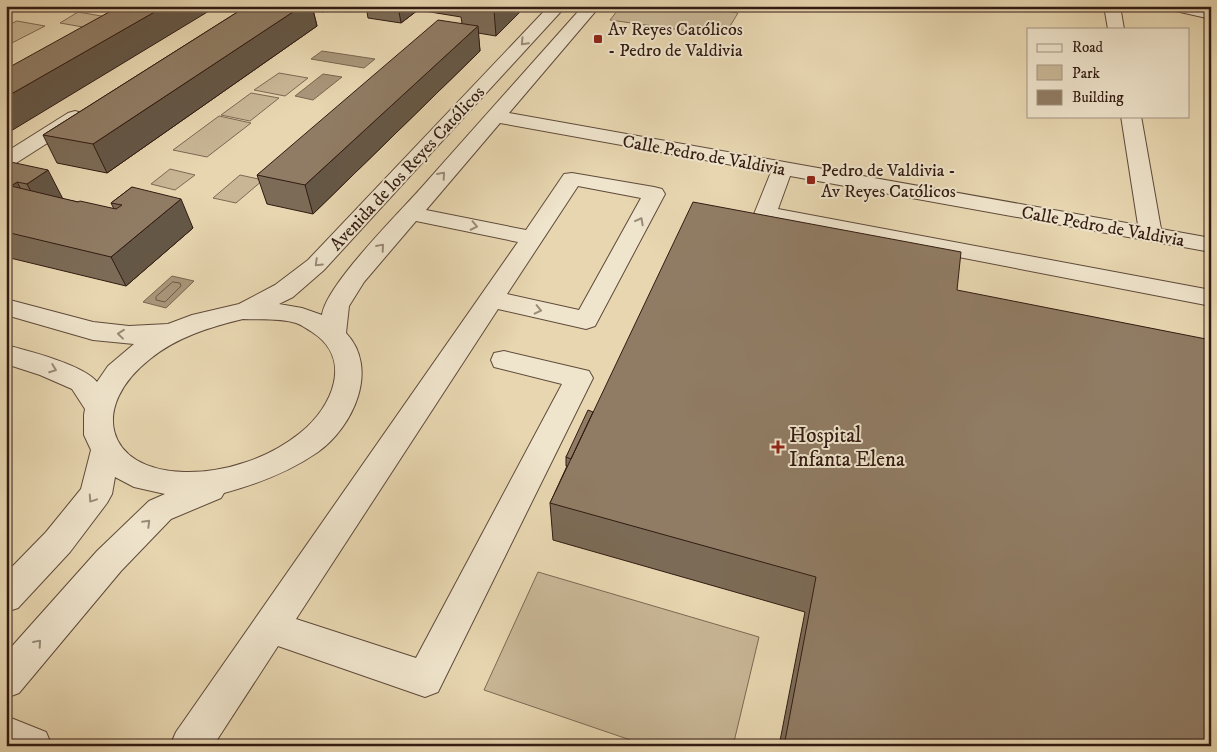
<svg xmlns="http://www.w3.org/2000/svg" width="1217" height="752" font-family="'IM FELL DW Pica',serif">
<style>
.green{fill:#c8b695;stroke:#7d6854}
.water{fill:#a9967a;stroke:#796550}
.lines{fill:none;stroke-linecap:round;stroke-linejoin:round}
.shore{stroke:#6e5846;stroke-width:1}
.minor-casing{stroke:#5f4a3a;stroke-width:2}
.minor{fill:#efe4cc;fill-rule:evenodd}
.wall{fill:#7c6b56;stroke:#321b12}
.shaded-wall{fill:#655746;stroke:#321b12}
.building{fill:#907c64;stroke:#321b12}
.oneway{stroke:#9a8a78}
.poi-dot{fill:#8f2418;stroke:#efe4cc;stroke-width:2}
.labels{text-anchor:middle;stroke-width:4;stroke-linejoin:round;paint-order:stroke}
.far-poi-label{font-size:18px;fill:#321b12;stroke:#efe4cc;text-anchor:start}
.far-street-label{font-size:18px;fill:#321b12;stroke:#efe4cc}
.poi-label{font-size:21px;fill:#321b12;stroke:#efe4cc;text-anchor:start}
</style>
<rect width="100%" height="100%" fill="#e7d6b0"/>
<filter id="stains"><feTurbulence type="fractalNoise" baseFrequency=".004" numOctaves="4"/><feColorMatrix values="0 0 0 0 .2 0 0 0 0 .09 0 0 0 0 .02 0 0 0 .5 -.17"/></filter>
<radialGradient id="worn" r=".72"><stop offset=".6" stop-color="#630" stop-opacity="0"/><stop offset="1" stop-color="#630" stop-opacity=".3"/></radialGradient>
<path class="green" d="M621,6H691L738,13L724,36L610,20Z
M78,12L125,20L106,31L60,23Z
M17,21L45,26L6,46V26Z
M279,73L308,78L285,96L254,90Z
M251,93L279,98L250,121L221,115Z
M219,116L251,123L207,157L173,150Z
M170,169L195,175L175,190L151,184Z
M240,175L263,180L236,203L213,198Z
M538,572L759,637L733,746H648L484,690Z"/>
<path class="water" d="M322,51L375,59L364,68L311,59Z
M323,74L342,77L313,100L295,96Z
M172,276L194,281L166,308L143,302Z"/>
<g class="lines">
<path class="shore" d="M173,282L180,283L181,286L165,302L156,300V297Z"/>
<defs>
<path id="minor" d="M549,6H566L324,270L293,297L279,304L302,308L322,315C326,285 399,213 422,187C476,126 529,67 583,6H600L509,113L1138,225L1121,116H1141L1161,229L1211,238V252L790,176L778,209L1211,290V306L773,221L767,234L759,236L751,234L748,229L771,172L500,123L426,210L526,230L564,174L572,173L654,187L662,189L665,194L595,326L586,329L498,309L296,619L416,658L562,384L494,367L491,360L494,353L504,351L589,371L593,378L438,692L425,697L278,646L213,746H170L176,732L518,242L416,221L364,282L349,306L346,333C380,369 353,427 318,452C289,472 257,484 224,493L221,498L171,519L121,571L19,693L6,698V653L97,551L149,501L165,494L134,487L115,477L112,494L107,503L70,552L18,608L6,612V573L46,532L81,489L91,450L84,435V415L85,409L72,389L40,375L6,364V345C29,351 84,365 97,382L108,366L134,344L93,340L6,315V299L93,322L129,326L168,324L192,315L239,304L275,285L308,260ZM578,186L641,198L579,310L507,294ZM243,319C260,320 279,318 296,323C302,325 307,329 312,332C354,359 332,408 300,433C269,458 225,473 184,472C104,470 90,406 150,359C177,337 210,327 243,319Z
M1104,6H1120L1124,29H1108Z
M1165,6H1197L1211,9V19L1167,9Z
M75,111L82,113L85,117L82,121L13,165L6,167V152L68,113Z
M6,716L46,732L52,746H6Z"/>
</defs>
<use href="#minor" class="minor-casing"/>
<use href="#minor" class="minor"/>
</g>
<path class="wall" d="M247,6H331L323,12L313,10L317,26L107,173L57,163L43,135Z
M366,6H524V8L496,36L478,33L480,51L313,214L267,204L257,175L462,23L461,17L418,10L401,23L368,18Z
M6,161L63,199L78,202L114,209L111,203L132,187L193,228L126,286L6,257Z
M957,290L1211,746H779L805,612L553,540L550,503L567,466H566V457L593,412Z"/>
<path class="shaded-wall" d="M6,6H21L6,14Z
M165,6H207L209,11L6,134V97Z
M302,6H312L317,26L107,173L93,144Z
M322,6H331L323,12Z
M398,6H418V10L401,23Z
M498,6H524V8L496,36L494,10Z
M478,26L480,51L313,214L305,185Z
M48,170L63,199L43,214L27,184Z
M17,182L33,211L11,186Z
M181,199L193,228L126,286L111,257Z"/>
<path class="building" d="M120,6H165L6,97V69Z
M247,6H302L93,144L43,135Z
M469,6H498L494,10Z
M438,20L478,26L305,185L257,175Z
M6,161L48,170L27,184L17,182L11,186L78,202L80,201L116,209L122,205L111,203L132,187L181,199L111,257L6,232Z
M693,202L961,252L957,290L1211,340V746H784L816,577L550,503Z
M588,410L593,412L571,459L566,457Z"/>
<defs><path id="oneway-chevron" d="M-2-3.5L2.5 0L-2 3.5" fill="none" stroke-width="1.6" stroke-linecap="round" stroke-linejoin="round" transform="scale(1.25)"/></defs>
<g class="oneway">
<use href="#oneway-chevron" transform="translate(524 42) rotate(133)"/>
<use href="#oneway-chevron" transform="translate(442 175) rotate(-49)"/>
<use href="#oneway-chevron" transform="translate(640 221) rotate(-62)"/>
<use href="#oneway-chevron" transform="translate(474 226) rotate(12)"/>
<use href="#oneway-chevron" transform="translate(381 247) rotate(-49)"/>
<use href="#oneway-chevron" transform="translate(318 263) rotate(136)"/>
<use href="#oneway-chevron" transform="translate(538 310) rotate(13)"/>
<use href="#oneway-chevron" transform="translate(121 334) rotate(-174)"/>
<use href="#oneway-chevron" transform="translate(53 369) rotate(21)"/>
<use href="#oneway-chevron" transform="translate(92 499) rotate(124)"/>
<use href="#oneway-chevron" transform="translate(147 523) rotate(-45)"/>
<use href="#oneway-chevron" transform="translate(38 643) rotate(-49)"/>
</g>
<g class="poi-dot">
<rect x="593" y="34" width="10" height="10" rx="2.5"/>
<rect x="806" y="175" width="10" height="10" rx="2.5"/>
<path d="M775.5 439.5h5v5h5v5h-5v5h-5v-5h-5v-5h5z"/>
</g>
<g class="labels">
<g class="far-poi-label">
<text x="608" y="35">Av Reyes Católicos<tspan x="608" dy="21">- Pedro de Valdivia</tspan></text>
<text x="821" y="176">Pedro de Valdivia -<tspan x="821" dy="21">Av Reyes Católicos</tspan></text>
</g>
<g class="far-street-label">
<text transform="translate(704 155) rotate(10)" y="6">Calle Pedro de Valdivia</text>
<text transform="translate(407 168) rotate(-47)" y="6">Avenida de los Reyes Católicos</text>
<text transform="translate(1103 226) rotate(10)" y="6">Calle Pedro de Valdivia</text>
</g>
<g class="poi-label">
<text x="789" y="442">Hospital<tspan x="789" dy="24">Infanta Elena</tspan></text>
</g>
</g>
<rect width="1217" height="752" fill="none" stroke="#e7d6b0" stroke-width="25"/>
<rect x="8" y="8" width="1202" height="737" fill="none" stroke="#321b12" stroke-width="2.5"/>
<rect x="12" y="12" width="1192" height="727" fill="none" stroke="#321b12"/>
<rect x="1027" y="28" width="162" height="90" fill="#efe4cc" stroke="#a39482"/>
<rect x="1037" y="44" width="25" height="8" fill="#efe4cc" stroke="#a39482"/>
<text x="1072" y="52" font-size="15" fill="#321b12">Road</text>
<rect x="1037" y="65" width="25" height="15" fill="#c8b695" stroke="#a39482"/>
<text x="1072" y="78" font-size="15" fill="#321b12">Park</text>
<rect x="1037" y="90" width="25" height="15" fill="#907c64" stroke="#a39482"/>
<text x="1072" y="102" font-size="15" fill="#321b12">Building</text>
<rect width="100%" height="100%" filter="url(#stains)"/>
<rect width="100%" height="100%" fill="url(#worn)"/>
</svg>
